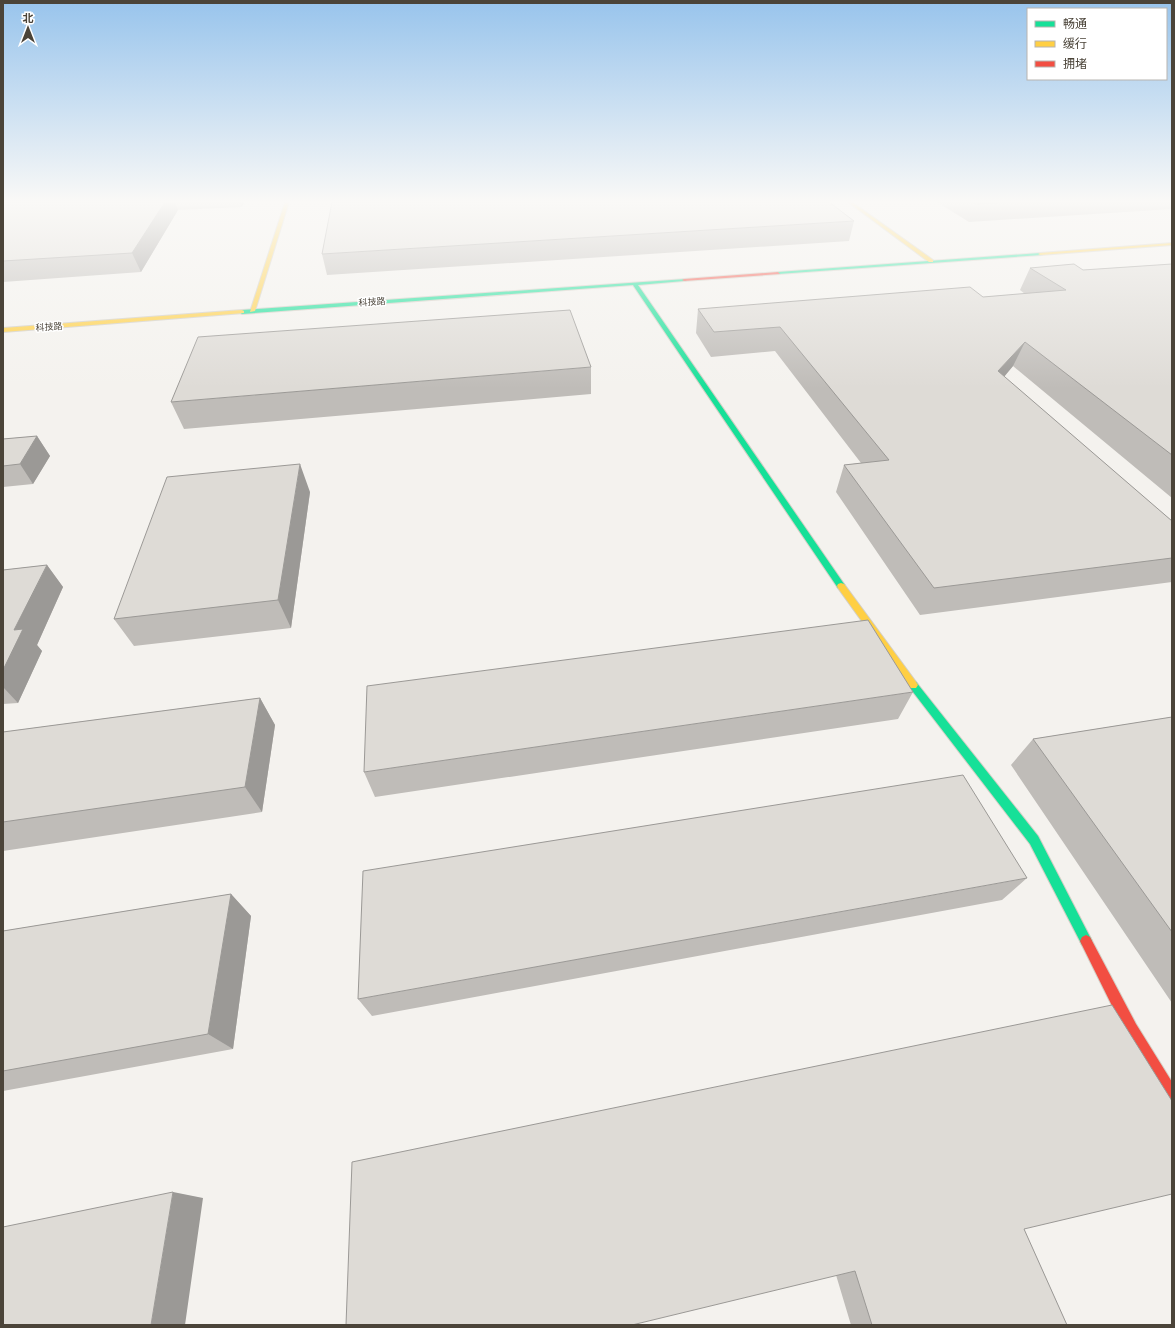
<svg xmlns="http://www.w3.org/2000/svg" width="1175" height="1328" font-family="Helvetica,'Noto Sans SC',sans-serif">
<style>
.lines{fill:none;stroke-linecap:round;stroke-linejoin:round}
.fast-casing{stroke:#d3cfc5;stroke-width:2}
.slow-casing{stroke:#d3cfc5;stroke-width:2}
.jam-casing{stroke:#d3cfc5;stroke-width:2}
.fast{fill:#16e098;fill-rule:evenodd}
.slow{fill:#ffcf43;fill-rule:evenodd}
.jam{fill:#f24e42;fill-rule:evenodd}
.wall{fill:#bfbcb8}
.shaded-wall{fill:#9b9996}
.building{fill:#dedbd6;stroke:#9b9996}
.labels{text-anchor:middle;stroke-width:3;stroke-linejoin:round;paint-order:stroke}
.far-street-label{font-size:9px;fill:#4b4439;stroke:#fff}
</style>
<rect width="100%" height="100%" fill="#f4f2ee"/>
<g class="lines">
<defs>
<path id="fast" d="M1040,253L1042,255L778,274L776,273L778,272Z
M686,279V281H684L638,285L844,584L845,586L844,588H838L633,285L242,314L239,312L242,310Z
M913,681L916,682L1038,836L1090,937L1092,941L1090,945L1086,947L1082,945L1030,844L910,688L908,685L910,682Z"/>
<path id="slow" d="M285,202H289L255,311L250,312Z
M848,202H852L933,260V262H929Z
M1172,243V245L1040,255L1038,254L1040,253Z
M242,310L244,311V313L3,332V328Z
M841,583L844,584L916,682L918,685L916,688H910L838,588L837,586L838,584Z"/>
<path id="jam" d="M778,272L780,274L684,281L682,280L684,279Z
M1086,935L1090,937L1136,1024L1172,1082V1102L1167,1100L1126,1034L1080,941L1082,937Z"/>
</defs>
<use href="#fast" class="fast-casing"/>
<use href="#slow" class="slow-casing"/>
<use href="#jam" class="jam-casing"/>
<use href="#fast" class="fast"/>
<use href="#slow" class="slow"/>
<use href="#jam" class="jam"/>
</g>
<path class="wall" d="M3,202H244L242,207L178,210L141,272L3,282Z
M937,202H1172V209L969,222Z
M854,221L849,241L327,275L322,254Z
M1172,264V498L1013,366L1004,377L1172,521V582L920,615L836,492L844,465L861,463L775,351L711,357L696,333L698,309L983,297L1025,294L1020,290L1030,268L1083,270Z
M591,367V394L184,429L171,402Z
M37,436L50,456L33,484L3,487V439Z
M310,492L291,628L134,646L114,619Z
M47,565L63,587L37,645L42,651L18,703L3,704V570Z
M913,692L898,719L375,797L364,772Z
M260,698L275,725L262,812L3,851V732Z
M1172,717V1003L1011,765L1033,739Z
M1027,878L1002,900L372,1016L358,999Z
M231,894L251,916L233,1049L3,1091V931Z
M1024,1229L1067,1325H851L836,1275Z"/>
<path class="shaded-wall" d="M165,202H175L178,210L141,272L132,253Z
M240,202H244L242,207Z
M1025,342L1013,366L987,397L998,371Z
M37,436L50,456L33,484L20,464Z
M300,464L310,492L291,628L278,600Z
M47,565L63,587L37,645L42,651L18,703L3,687V670L14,630Z
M260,698L275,725L262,812L245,787Z
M231,894L251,916L233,1049L208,1034Z
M173,1192L203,1198L185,1325H151Z"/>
<path class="building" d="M3,202H165L132,253L3,261Z
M332,202H829L854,221L322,254Z
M973,202H1008L976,204Z
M1074,264L1083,270L1172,264V455L1025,342L998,371L1172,521V558L934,588L844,465L889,460L780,327L714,332L698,309L970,287L983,297L1066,290L1030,268Z
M570,310L591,367L171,402L198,337Z
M37,436L20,464L3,466V439Z
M300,464L278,600L114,619L167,477Z
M47,565L14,630L23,629L3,670V570Z
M868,620L913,692L364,772L367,686Z
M260,698L245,787L3,822V732Z
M1172,717V932L1033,739Z
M963,775L1027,878L358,999L363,871Z
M231,894L208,1034L3,1071V931Z
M1112,1005L1172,1101V1194L1024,1229L1067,1325H872L855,1271L632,1325H346L352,1162Z
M173,1192L151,1325H3V1227Z"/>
<linearGradient id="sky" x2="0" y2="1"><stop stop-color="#98c4ec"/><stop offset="0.52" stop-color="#faf9f7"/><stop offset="1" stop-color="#faf9f7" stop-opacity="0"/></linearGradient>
<rect width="1175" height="388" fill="url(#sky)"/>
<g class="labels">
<g class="far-street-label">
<text transform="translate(372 302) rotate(-4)" y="3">科技路</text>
<text transform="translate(49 327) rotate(-4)" y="3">科技路</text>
</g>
</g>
<rect width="1175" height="1328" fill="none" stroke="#4b4439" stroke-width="8"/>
<rect x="1027" y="8" width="140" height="72" fill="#ffffff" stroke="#b7b4b0"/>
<rect x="1035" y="21" width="20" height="6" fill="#16e098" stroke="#b7b4b0"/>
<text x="1063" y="28" font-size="12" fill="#4b4439">畅通</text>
<rect x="1035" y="41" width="20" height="6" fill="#ffcf43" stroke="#b7b4b0"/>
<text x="1063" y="48" font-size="12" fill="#4b4439">缓行</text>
<rect x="1035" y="61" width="20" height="6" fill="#f24e42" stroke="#b7b4b0"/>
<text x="1063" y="68" font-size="12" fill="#4b4439">拥堵</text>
<g transform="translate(28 28)" stroke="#ffffff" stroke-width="3" paint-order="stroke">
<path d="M0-3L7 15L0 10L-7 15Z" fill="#4b4439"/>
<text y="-6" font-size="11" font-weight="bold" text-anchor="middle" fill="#4b4439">北</text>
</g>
</svg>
